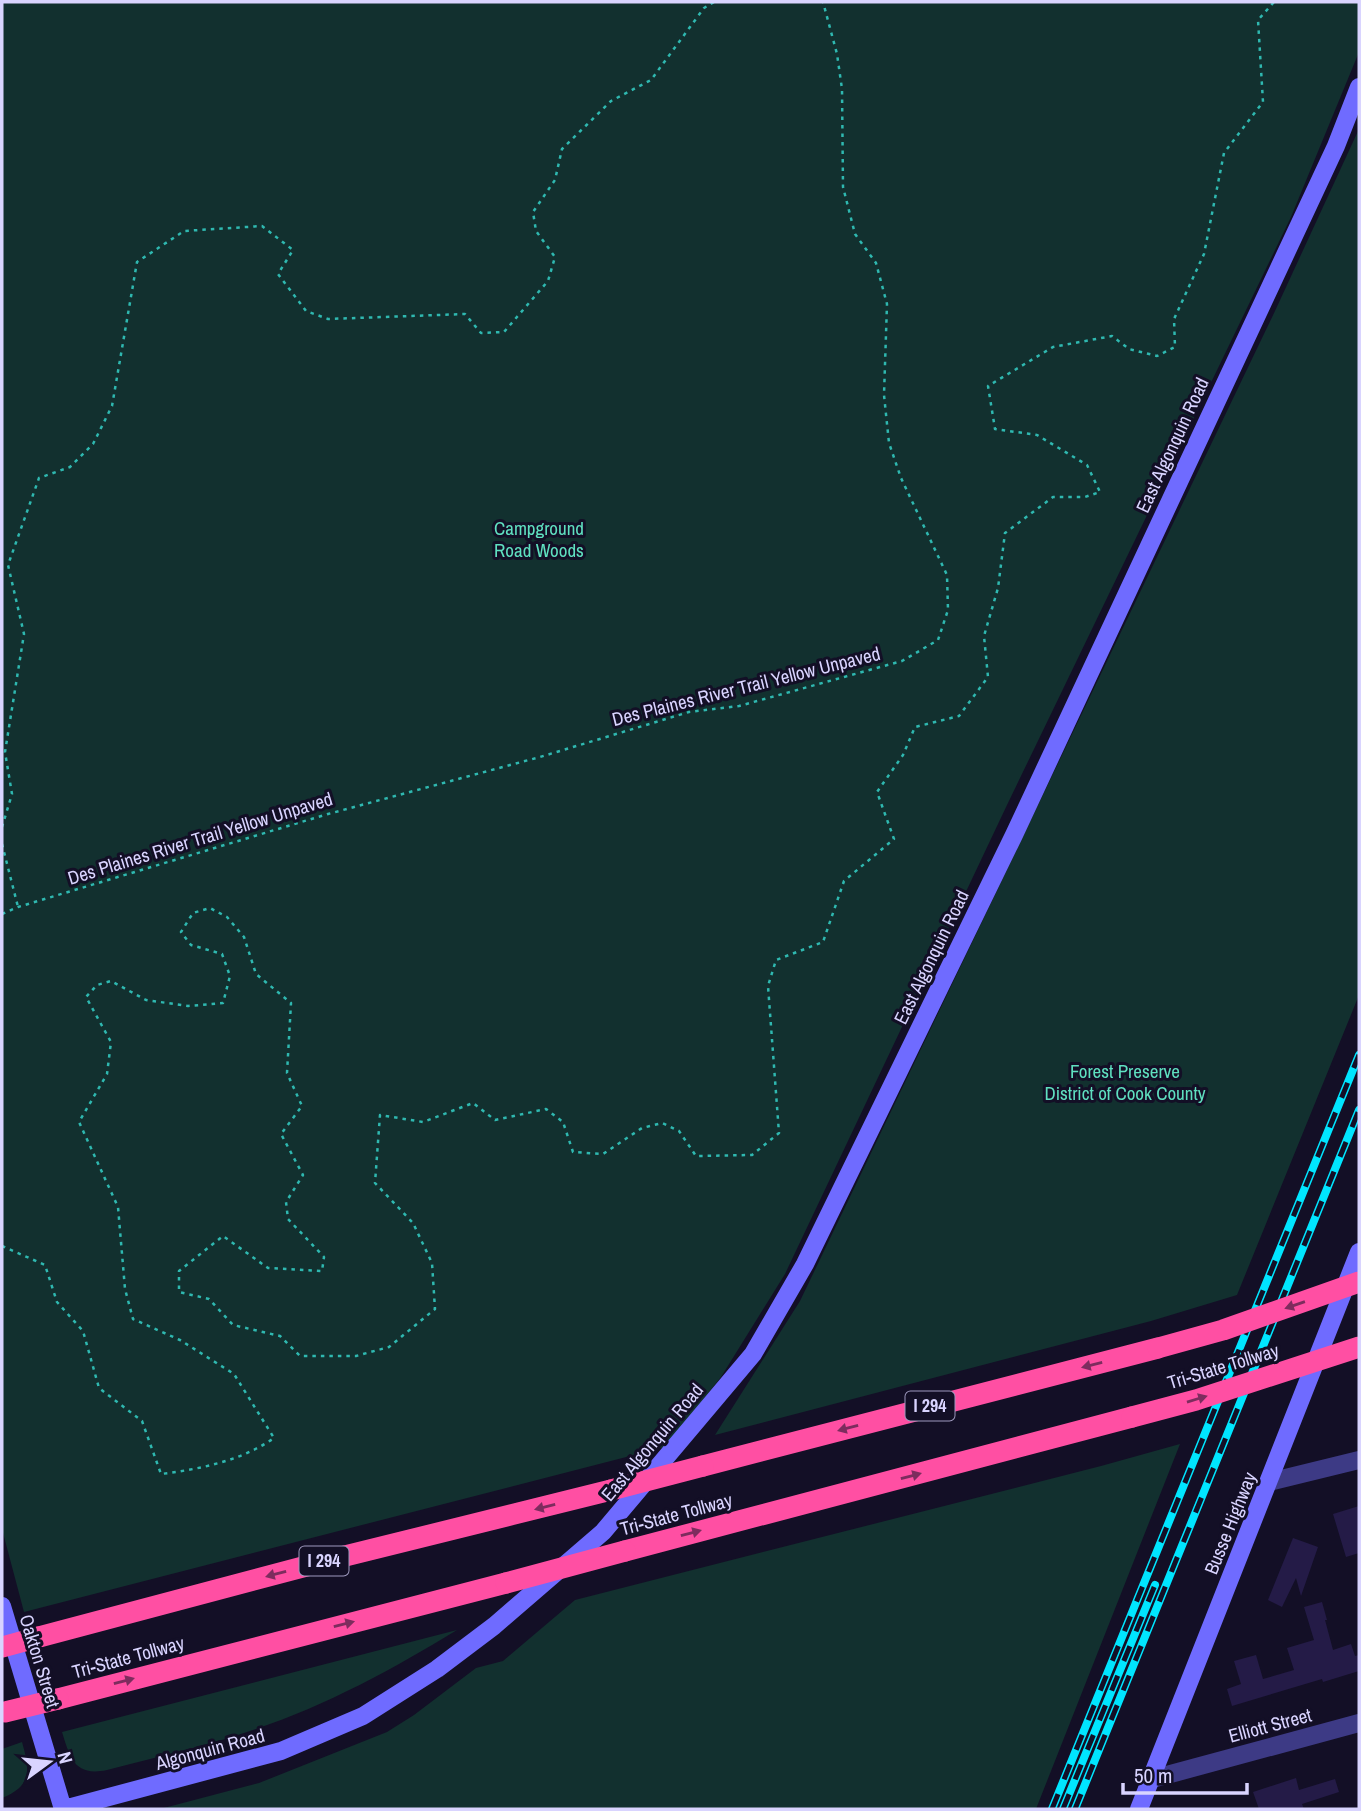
<svg xmlns="http://www.w3.org/2000/svg" width="1361" height="1811" font-family="'Archivo Narrow',sans-serif">
<style>
.green{fill:#12302f}
.building{fill:#241b47}
.lines{fill:none;stroke-linecap:round;stroke-linejoin:round}
.path{stroke:#2fb8b0;stroke-width:2.5;stroke-dasharray:3.5 5;stroke-linecap:butt}
.street{stroke:#3d3a85;stroke-width:18}
.secondary{stroke:#6f6bff;stroke-width:18}
.highway{stroke:#ff4fa3;stroke-width:21}
.rail-casing{stroke:#00e5ff;stroke-width:8}
.rail{stroke:#130f26;stroke-width:5;stroke-dasharray:16;stroke-linecap:butt}
.highway-bridge{stroke:#ff4fa3;stroke-width:21}
.oneway{fill:#7d2c5e}
.labels{text-anchor:middle;stroke-width:6;stroke-linejoin:round;paint-order:stroke}
.shield{fill:#130f26;stroke:#9e99be;stroke-width:2}
.shield-label{font-size:18px;font-weight:bold;fill:#d9d4ff}
.street-label{font-size:19px;fill:#d9d4ff;stroke:#130f26}
.park-label{font-size:19px;fill:#5fe0c0;stroke:#130f26}
</style>
<rect width="100%" height="100%" fill="#130f26"/>
<path class="green" d="M2,2H1359V52L1291,217L1007,805L785,1274L721,1377L665,1447L24,1612L2,1529Z
M1359,129V995L1237,1295L1151,1321L715,1435L800,1301L1275,311Z
M1180,1444L1036,1809H160L259,1783L387,1732L414,1715L476,1668L503,1661L575,1600L1101,1466Z
M457,1630C393,1669 327,1705 256,1729C208,1746 156,1757 107,1770C74,1777 70,1757 62,1732Z
M22,1742C30,1770 32,1786 2,1798V1749Z"/>
<path class="building" d="M1359,1506V1553L1346,1557L1333,1514Z
M1293,1538L1318,1547L1301,1596L1296,1578L1282,1607L1268,1600Z
M1322,1602L1327,1620H1325L1333,1650L1351,1644L1355,1656L1359,1655V1671L1323,1682L1322,1679L1232,1706L1227,1689L1241,1684L1234,1661L1256,1655L1263,1679L1294,1670L1287,1648L1314,1640L1304,1607Z
M1296,1778L1299,1790L1335,1779L1339,1792L1302,1804L1304,1809H1259L1253,1792Z"/>
<g class="lines">
<path class="path" d="M2,827L12,794L5,752L24,634L8,565L39,478L70,467L93,444L112,406L137,262L184,231L262,226L293,250L278,274L306,311L328,319L465,314L481,333L504,332L548,281L555,257L536,231L533,212L555,180L562,149L611,101L651,80L704,8L714,2
M2,844L18,907
M2,914L18,907L328,814L540,757L689,712L739,706L902,661L938,640L948,610L947,575L901,478L889,443L884,395L887,304L876,263L855,234L843,187L842,89L837,54L823,2
M2,1246L45,1265L57,1302L83,1331L99,1388L142,1421L161,1474C200,1469 241,1461 274,1438L234,1374L180,1340L133,1319L125,1289L118,1207L79,1122L107,1074L111,1042L86,997L97,985L111,981L146,1000L188,1006L223,1003L230,976L222,954L191,945L181,932L193,913L210,908L227,917L244,937L256,974L291,1003L287,1073L302,1106L281,1134L303,1175L286,1202L288,1219L324,1257L322,1271L268,1268L223,1236L179,1271V1292L209,1299L233,1325L280,1336L300,1356H356L389,1347L435,1309L432,1263L413,1223L375,1183L380,1115L423,1122L473,1103L495,1120L546,1109L563,1122L573,1152L603,1154L642,1128L662,1123L679,1131L696,1156L752,1155L779,1133L768,986L776,960L823,942L844,881L894,839L877,792L903,755L915,727L959,716L988,677L984,636L998,588L1005,533L1053,497H1085L1100,492L1087,465L1037,435L995,429L988,386L1053,347L1112,336L1129,349L1157,356L1175,347L1174,319L1204,254L1224,153L1263,102L1258,20L1274,2"/>
<path class="street" d="M1269,1482L1359,1460
M1152,1779L1359,1723"/>
<path class="secondary" d="M2,1606L63,1809
M64,1809L281,1751L363,1716L437,1669L494,1626L603,1532L753,1354L805,1264L1014,835L1336,146L1359,87
M1139,1809L1359,1252"/>
<path class="highway" d="M703,1466L1158,1348
M625,1551L1132,1417
M39,1637L333,1559L611,1490
M58,1699L506,1583"/>
<defs>
<path id="rail" d="M1052,1809L1359,1055
M1063,1809L1155,1585
M1075,1809L1359,1110"/>
</defs>
<use href="#rail" class="rail-casing"/>
<use href="#rail" class="rail"/>
<path class="highway-bridge" d="M1158,1348L1223,1330L1359,1282
M1132,1417L1196,1400L1359,1347
M611,1490L703,1466
M506,1583L625,1551
M2,1647L39,1637
M5,1712L58,1699"/>
</g>
<defs><path id="oneway-solid" d="M-6-.8H1V-3.2L6.5 0L1 3.2V.8H-6Z" transform="scale(1.75)"/></defs>
<g class="oneway">
<use href="#oneway-solid" transform="translate(1295 1305) rotate(161)"/>
<use href="#oneway-solid" transform="translate(1092 1365) rotate(166)"/>
<use href="#oneway-solid" transform="translate(1197 1399) rotate(-17)"/>
<use href="#oneway-solid" transform="translate(848 1428) rotate(165)"/>
<use href="#oneway-solid" transform="translate(911 1476) rotate(-15)"/>
<use href="#oneway-solid" transform="translate(545 1507) rotate(166)"/>
<use href="#oneway-solid" transform="translate(691 1533) rotate(-15)"/>
<use href="#oneway-solid" transform="translate(276 1574) rotate(165)"/>
<use href="#oneway-solid" transform="translate(344 1624) rotate(-14)"/>
<use href="#oneway-solid" transform="translate(124 1681) rotate(-15)"/>
</g>
<g class="labels">
<g class="shield">
<rect x="905.5" y="1391.5" width="49" height="29" rx="5"/>
<rect x="299.5" y="1546.5" width="49" height="29" rx="5"/>
</g>
<g class="shield-label">
<text x="930" y="1412">I 294</text>
<text x="324" y="1567">I 294</text>
</g>
<g class="street-label">
<text transform="translate(1172 445) rotate(-65)" y="7">East Algonquin Road</text>
<text transform="translate(746 686) rotate(-14)" y="7">Des Plaines River Trail Yellow Unpaved</text>
<text transform="translate(200 838) rotate(-17)" y="7">Des Plaines River Trail Yellow Unpaved</text>
<text transform="translate(931 957) rotate(-64)" y="7">East Algonquin Road</text>
<text transform="translate(1223 1366) rotate(-17)" y="7">Tri-State Tollway</text>
<text transform="translate(652 1442) rotate(-50)" y="7">East Algonquin Road</text>
<text transform="translate(676 1514) rotate(-15)" y="7">Tri-State Tollway</text>
<text transform="translate(1230 1523) rotate(-68)" y="7">Busse Highway</text>
<text transform="translate(128 1657) rotate(-15)" y="7">Tri-State Tollway</text>
<text transform="translate(40 1661) rotate(73)" y="7">Oakton Street</text>
<text transform="translate(1270 1725) rotate(-15)" y="7">Elliott Street</text>
<text transform="translate(210 1749) rotate(-15)" y="7">Algonquin Road</text>
</g>
<g class="park-label">
<text x="539" y="535">Campground<tspan x="539" dy="22">Road Woods</tspan></text>
<text x="1125" y="1078">Forest Preserve<tspan x="1125" dy="22">District of Cook County</tspan></text>
</g>
</g>
<rect width="1361" height="1811" fill="none" stroke="#d9d4ff" stroke-width="7"/>
<g transform="translate(49 1762) rotate(75)" stroke="#130f26" stroke-width="5" paint-order="stroke">
<path d="M0-5L12 26L0 18L-12 26Z" fill="#d9d4ff"/>
<text y="-10" font-size="19" font-weight="bold" text-anchor="middle" fill="#d9d4ff">N</text>
</g>
<path d="M1123 1783v10h124v-10" fill="none" stroke="#d9d4ff" stroke-width="3.5"/>
<text x="1134" y="1783" font-size="21" fill="#d9d4ff" stroke="#130f26" stroke-width="5" paint-order="stroke">50 m</text>
</svg>
